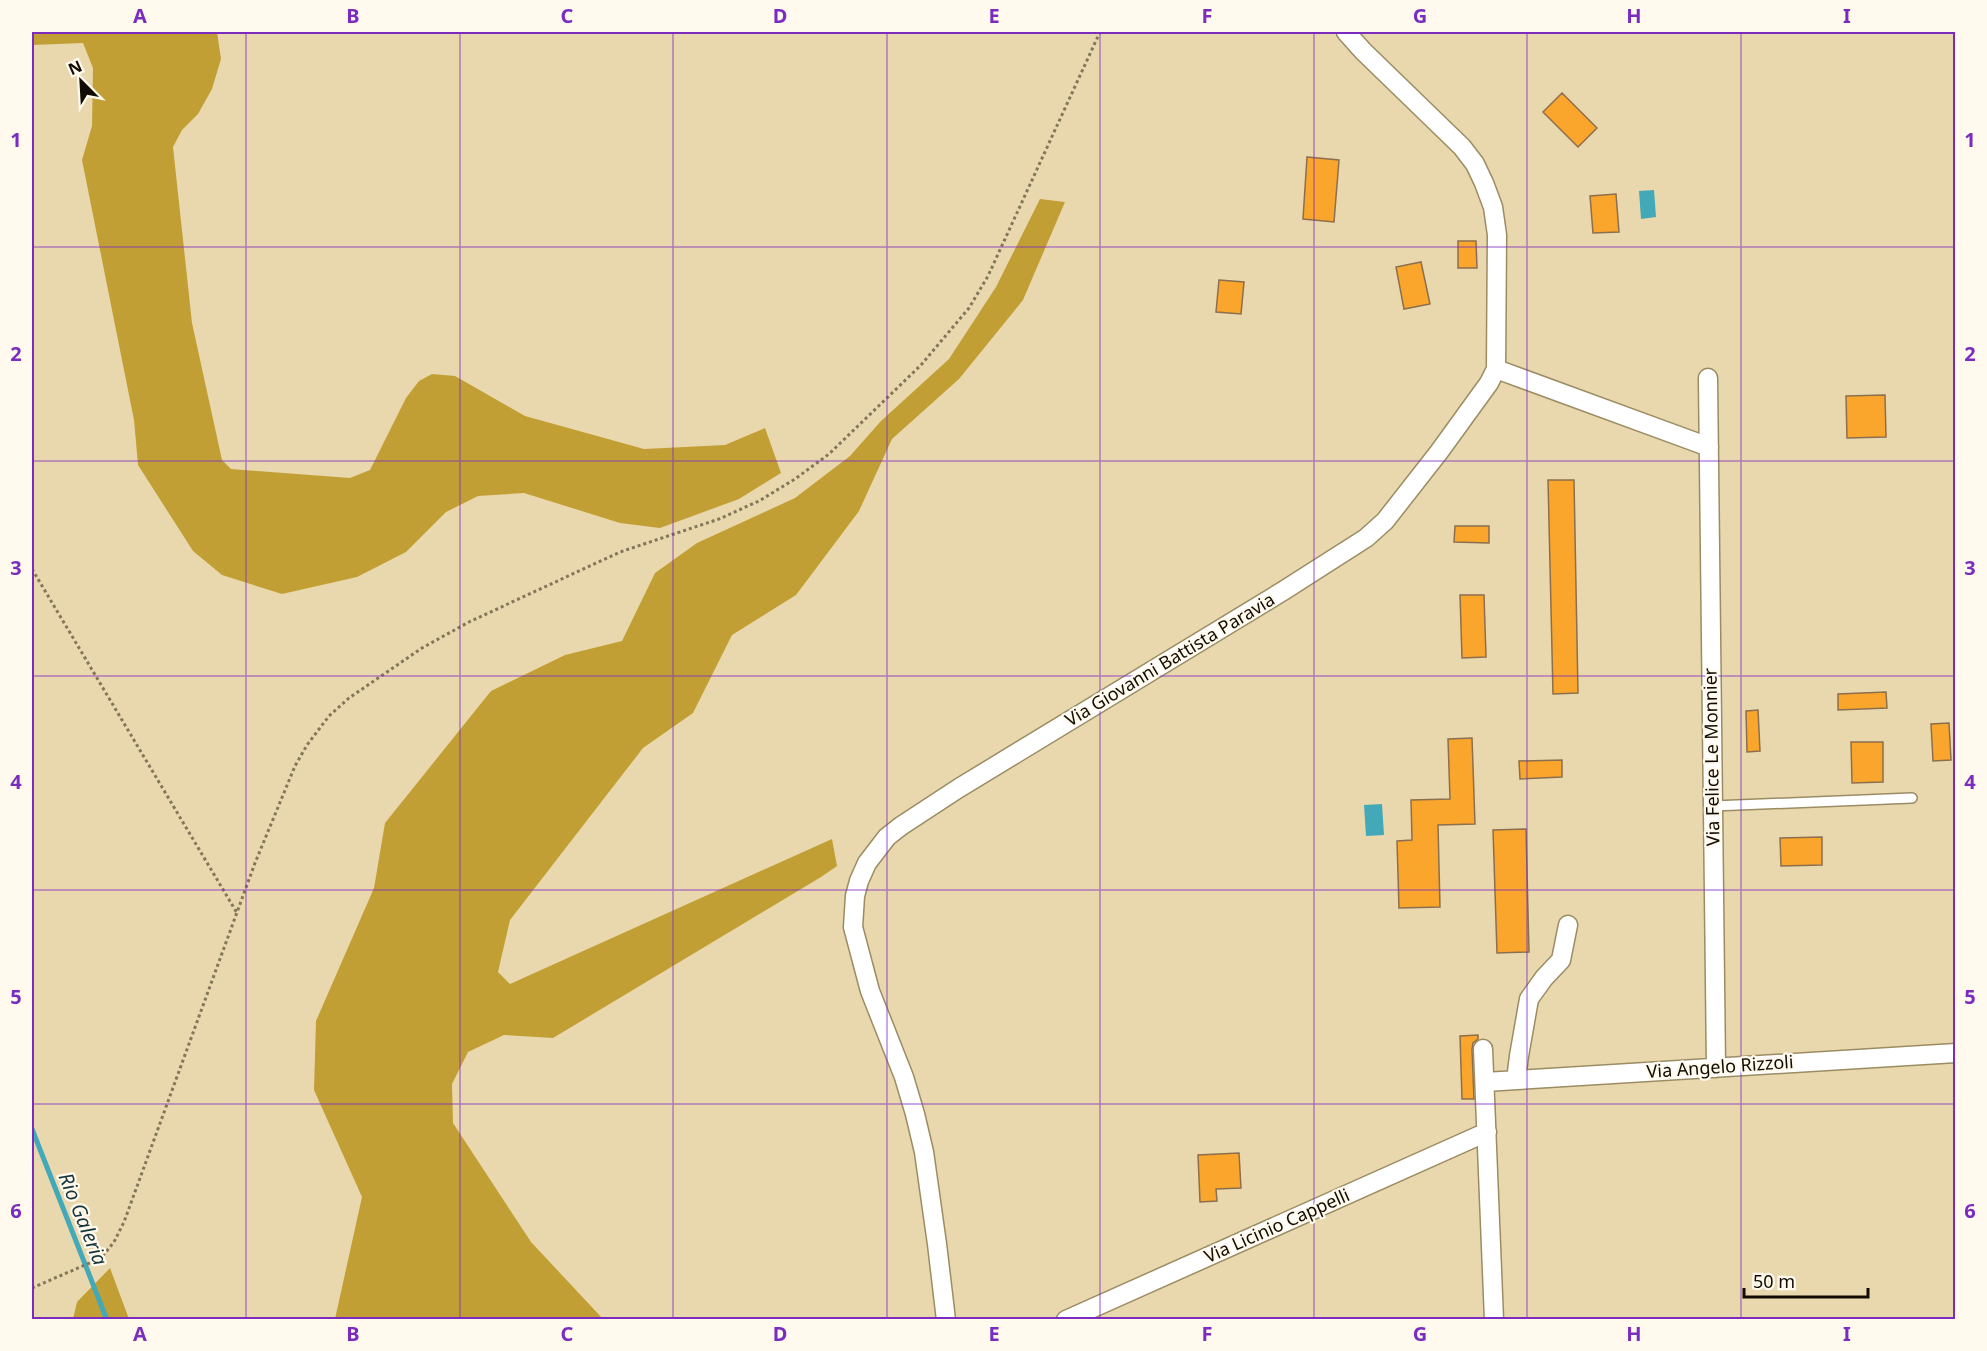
<svg xmlns="http://www.w3.org/2000/svg" width="1987" height="1351" font-family="'Noto Sans',sans-serif">
<style>
.forest{fill:#c29f34}
.water{fill:#43a9b9}
.lines{fill:none;stroke-linecap:round;stroke-linejoin:round}
.stream{stroke:#43a9b9;stroke-width:5}
.building{fill:#faa52b;stroke:#8c6f4e;stroke-width:1.5}
.service-casing{stroke:#9b8c63;stroke-width:12}
.minor-casing{stroke:#9b8c63;stroke-width:21}
.path{stroke:#82765b;stroke-width:3;stroke-dasharray:3 3;stroke-linecap:butt}
.service{stroke:#fff;stroke-width:9}
.minor{stroke:#fff;stroke-width:18}
.grid{fill:none;stroke:#7b2cbf;stroke-width:1.5;stroke-opacity:0.55}
.labels{text-anchor:middle;stroke-width:4.5;stroke-linejoin:round;paint-order:stroke}
.street-label{font-size:18px;fill:#110b01;stroke:#fffaed}
.water-label{font-size:20px;font-style:italic;fill:#18373c;stroke:#fffaed}
.neatline{fill:none;stroke:#7b2cbf;stroke-width:2}
.grid-label{font-size:20px;text-anchor:middle;font-weight:bold;fill:#7b2cbf}
</style>
<rect width="100%" height="100%" fill="#e9d8ad"/>
<path class="forest" d="M32,32H217L221,59L212,89L198,114L182,130L173,147L192,323L222,460L231,469L350,478L370,470L406,398L419,381L432,374L455,376L525,416L644,449L725,445L765,428L781,473L739,499L660,528L620,523L524,493L478,496L446,512L406,552L357,577L282,594L222,575L193,551L138,465L134,420L82,160L92,126L93,68L83,43L32,45Z
M1040,199L1065,202L1023,300L959,379L892,439L859,511L796,595L732,635L693,713L643,748L510,920L498,972L510,984L832,839L837,866L821,877L553,1038L504,1035L468,1052L452,1084L453,1123L531,1242L603,1319H335L362,1197L314,1090L316,1021L374,888L385,823L491,691L565,655L622,641L655,573L697,543L795,498L850,456L881,421L949,359L996,287Z
M110,1268L129,1319H73L77,1302Z"/>
<path class="water" d="M1654,190L1656,217L1641,219L1639,191Z
M1382,804L1384,835L1366,836L1364,805Z"/>
<g class="lines">
<path class="stream" d="M32,1129L107,1320"/>
</g>
<path class="building" d="M1562,93L1597,128L1578,147L1543,112Z
M1307,157L1339,160L1334,222L1303,219Z
M1616,194L1619,232L1593,233L1590,196Z
M1458,241H1476L1477,268H1458Z
M1421,262L1430,304L1404,309L1396,267Z
M1219,280L1244,282L1241,314L1216,312Z
M1885,395L1886,437L1847,438L1846,396Z
M1548,480H1574L1578,693L1553,694Z
M1455,526H1489V543L1454,542Z
M1460,595H1484L1486,657L1462,658Z
M1886,692L1887,708L1838,710V694Z
M1758,710L1760,751L1747,752L1746,711Z
M1949,723L1951,760L1933,761L1931,724Z
M1472,738L1475,824L1438,825L1440,907L1399,908L1397,841L1412,840L1411,800L1450,799L1448,739Z
M1851,742H1883V782L1852,783Z
M1562,760V777L1520,779L1519,761Z
M1526,829L1529,952L1497,953L1493,830Z
M1822,837V865L1781,866L1780,838Z
M1478,1035V1039L1473,1043L1472,1049L1474,1099H1462L1460,1036Z
M1239,1153L1241,1188L1216,1189L1217,1201L1200,1202L1198,1155Z"/>
<g class="lines">
<defs>
<path id="service" d="M1713,806L1912,798"/>
<path id="minor" d="M1496,369L1709,447
M1708,378L1716,1068
M1483,1049L1494,1320
M1516,1080L1519,1056L1529,999L1544,978L1561,960L1568,925
M1485,1082L1956,1053
M946,1320L937,1244L924,1152L915,1114L904,1077L870,991L853,927L855,896L859,881L867,863L887,837L901,826L959,788L1283,591L1366,538L1385,521L1439,452L1489,383L1496,369L1497,235L1493,207L1484,183L1475,164L1462,147L1363,51L1346,32
M1066,1320L1487,1132"/>
</defs>
<use href="#service" class="service-casing"/>
<use href="#minor" class="minor-casing"/>
<path class="path" d="M32,569L237,913
M32,1288L101,1258L114,1242L124,1222L255,863L295,766L307,745L329,716L349,698L422,648L469,622L620,552L719,519L759,501L795,479L829,454L921,365L969,308L988,276L1100,32"/>
<use href="#service" class="service"/>
<use href="#minor" class="minor"/>
</g>
<path class="grid" d="M246,32V1320M460,32V1320M673,32V1320M887,32V1320M1100,32V1320M1314,32V1320M1527,32V1320M1741,32V1320M32,247H1956M32,461H1956M32,676H1956M32,890H1956M32,1104H1956"/>
<g class="labels">
<g class="street-label">
<text transform="translate(1170 660) rotate(-31)" y="6">Via Giovanni Battista Paravia</text>
<text transform="translate(1712 757) rotate(-91)" y="6">Via Felice Le Monnier</text>
<text transform="translate(1720 1067) rotate(-4)" y="6">Via Angelo Rizzoli</text>
<text transform="translate(1277 1226) rotate(-24)" y="6">Via Licinio Cappelli</text>
</g>
<g class="water-label">
<text transform="translate(83 1219) rotate(68)" y="7">Rio Galeria</text>
</g>
</g>
<rect width="1987" height="1351" fill="none" stroke="#fffaed" stroke-width="66"/>
<g transform="translate(81 81) rotate(336)" stroke="#fffaed" stroke-width="4.5" paint-order="stroke">
<path d="M0-4.5L10 22L0 15L-10 22Z" fill="#110b01"/>
<text y="-9" font-size="16" font-weight="bold" text-anchor="middle" fill="#110b01">N</text>
</g>
<path d="M1744 1288v9h124v-9" fill="none" stroke="#110b01" stroke-width="3"/>
<text x="1753" y="1288" font-size="18" fill="#110b01" stroke="#fffaed" stroke-width="4.5" paint-order="stroke">50 m</text>
<rect x="33" y="33" width="1921" height="1285" class="neatline"/>
<g class="grid-label">
<text x="140" y="23">A</text>
<text x="353" y="23">B</text>
<text x="567" y="23">C</text>
<text x="780" y="23">D</text>
<text x="994" y="23">E</text>
<text x="1207" y="23">F</text>
<text x="1420" y="23">G</text>
<text x="1634" y="23">H</text>
<text x="1847" y="23">I</text>
<text x="16" y="147">1</text>
<text x="1970" y="147">1</text>
<text x="16" y="361">2</text>
<text x="1970" y="361">2</text>
<text x="16" y="575">3</text>
<text x="1970" y="575">3</text>
<text x="16" y="789">4</text>
<text x="1970" y="789">4</text>
<text x="16" y="1004">5</text>
<text x="1970" y="1004">5</text>
<text x="16" y="1218">6</text>
<text x="1970" y="1218">6</text>
<text x="140" y="1341">A</text>
<text x="353" y="1341">B</text>
<text x="567" y="1341">C</text>
<text x="780" y="1341">D</text>
<text x="994" y="1341">E</text>
<text x="1207" y="1341">F</text>
<text x="1420" y="1341">G</text>
<text x="1634" y="1341">H</text>
<text x="1847" y="1341">I</text>
</g>
</svg>
